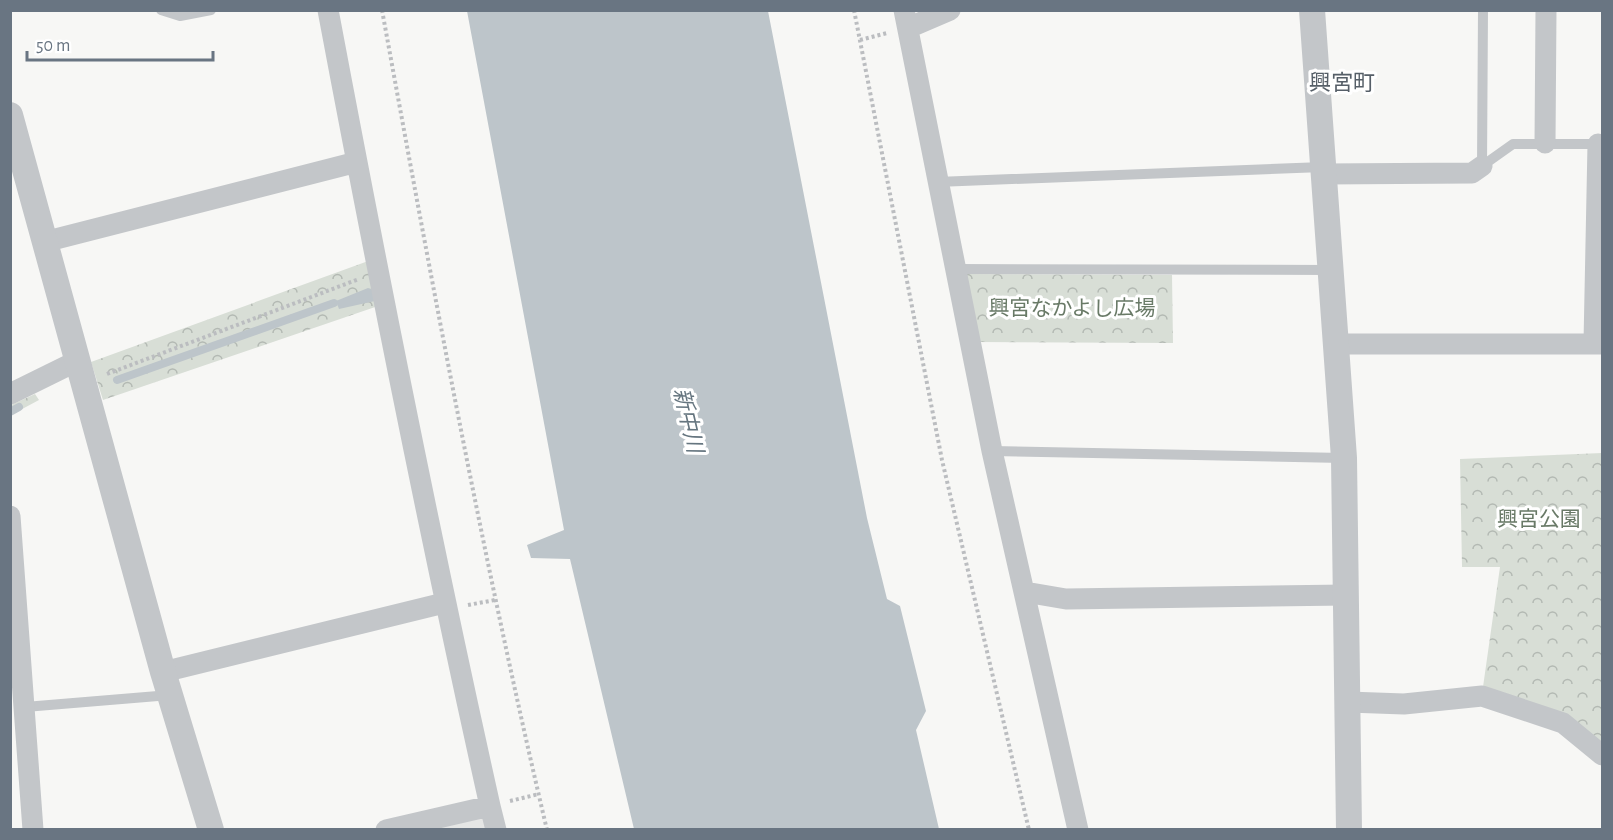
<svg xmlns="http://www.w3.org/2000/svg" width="1613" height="840" font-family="'Alegreya Sans','Noto Sans JP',sans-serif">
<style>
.built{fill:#e5e6e5}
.park{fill:url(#park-crowns)}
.water{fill:#bdc5ca}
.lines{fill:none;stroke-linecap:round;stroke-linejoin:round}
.stream{stroke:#bdc5ca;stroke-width:8}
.path{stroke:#bbbdc0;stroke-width:4;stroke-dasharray:3 3;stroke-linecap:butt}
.service{stroke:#c3c6c9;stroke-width:10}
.minor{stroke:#c3c6c9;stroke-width:21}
.tertiary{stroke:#c3c6c9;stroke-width:26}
.labels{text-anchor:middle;stroke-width:6;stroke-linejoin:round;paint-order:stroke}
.park-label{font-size:21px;fill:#697a67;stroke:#fff}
.neighbourhood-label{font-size:22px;fill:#565f68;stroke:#fff}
.water-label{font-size:22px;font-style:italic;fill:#65757f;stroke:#fff}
</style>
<defs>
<pattern id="park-crowns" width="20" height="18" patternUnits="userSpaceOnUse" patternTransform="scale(1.5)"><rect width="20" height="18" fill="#d8ded6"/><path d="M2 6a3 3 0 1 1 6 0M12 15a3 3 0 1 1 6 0" fill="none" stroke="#b3b9b3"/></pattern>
</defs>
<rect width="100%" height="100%" fill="#f7f7f5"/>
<path class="built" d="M479,815L486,819L489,830H415Z"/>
<path class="park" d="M371,260L381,305L103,400L91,362Z
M964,274L1172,275L1173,343L977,342Z
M35,394L39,400L11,415V405Z
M1602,453V748L1482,694L1500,567H1462L1460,459Z"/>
<path class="water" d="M467,11H768L867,518L887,599L900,606L926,711L916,730L939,829H634L570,559L531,558L527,545L564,530Z
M368,288L375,290V301L339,309L336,301Z"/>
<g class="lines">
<path class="stream" d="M117,380L334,303
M10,412L19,407"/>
<path class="path" d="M382,10C432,284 483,559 547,830
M854,10L942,460L1029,830
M860,40L887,33
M107,374L359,279
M468,605L495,600
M510,801L539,794"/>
<path class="service" d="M161,10L180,16L211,10
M1482,166L1483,10
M1482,166L1513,144H1600
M937,182L1323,167
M957,269L1330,270
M992,451L1343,458
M25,707L170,695"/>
<path class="minor" d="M328,10C378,276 431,542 490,806
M904,10L992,451L1078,830
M908,28L950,10
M1545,143L1546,10
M1324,174L1472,173L1482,166
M44,242L357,162
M1594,343L1598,144
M1338,344H1602
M10,394L77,361
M10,516L33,830
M1025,592L1066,599L1346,595
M163,672L444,603
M1348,702L1404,704L1482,696L1563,723L1602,755
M386,830L490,806L496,830"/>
<path class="tertiary" d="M1312,10L1344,458L1349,830
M10,115L163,672L211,830"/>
</g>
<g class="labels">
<g class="park-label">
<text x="1072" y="315">興宮なかよし広場</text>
<text x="1539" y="526">興宮公園</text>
</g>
<g class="neighbourhood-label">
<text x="1342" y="90">興宮町</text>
</g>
<g class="water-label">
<text transform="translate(689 420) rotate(77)" y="8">新中川</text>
</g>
</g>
<rect width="1613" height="840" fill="none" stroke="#697582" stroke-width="24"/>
<path d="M27 51v9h186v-9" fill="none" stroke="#697582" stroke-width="3"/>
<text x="36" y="51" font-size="18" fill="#697582" stroke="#ffffff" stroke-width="4.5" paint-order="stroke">50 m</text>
</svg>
